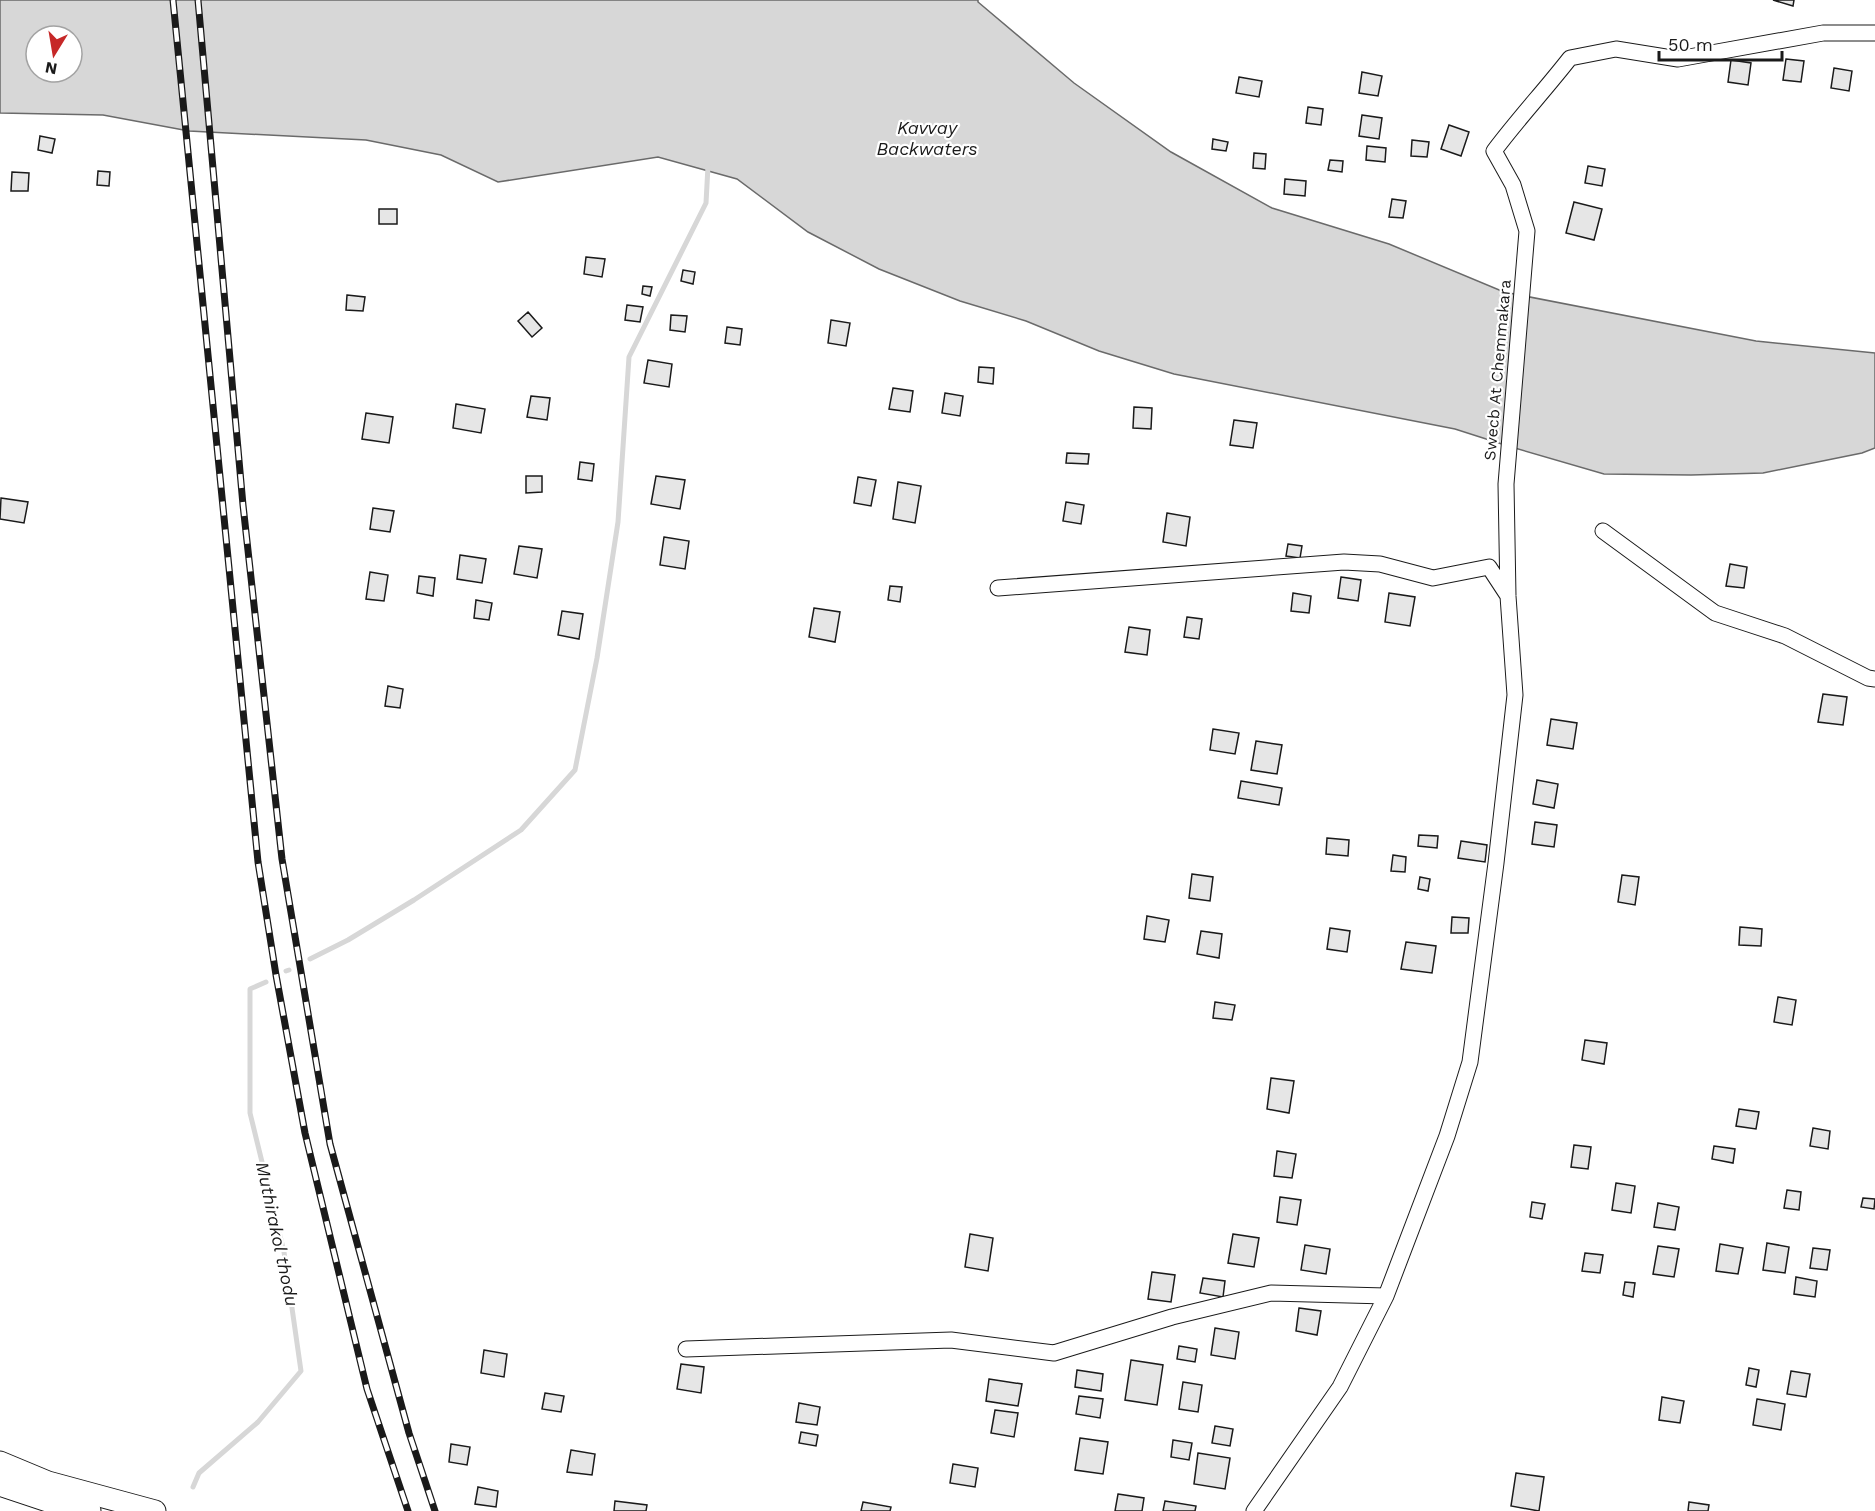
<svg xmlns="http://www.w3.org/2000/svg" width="1875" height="1511" font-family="'Work Sans',sans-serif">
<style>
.water{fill:#d7d7d7;stroke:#6a6a6a;stroke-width:1.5;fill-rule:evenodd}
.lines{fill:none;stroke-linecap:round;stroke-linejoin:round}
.stream{stroke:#d7d7d7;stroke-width:5}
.building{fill:#e6e6e6;stroke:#1a1a1a;stroke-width:1.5}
.street-casing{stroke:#1a1a1a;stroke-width:17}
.secondary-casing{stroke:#1a1a1a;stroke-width:23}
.highway-casing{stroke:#1a1a1a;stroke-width:29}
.street{stroke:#fff;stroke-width:15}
.secondary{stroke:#fff;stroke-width:21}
.highway{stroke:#fff;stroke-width:27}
.rail-casing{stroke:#1a1a1a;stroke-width:7}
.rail{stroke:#fff;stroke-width:4.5;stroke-dasharray:14;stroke-linecap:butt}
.labels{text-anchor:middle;stroke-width:4.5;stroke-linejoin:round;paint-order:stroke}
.street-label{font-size:16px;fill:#1a1a1a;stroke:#fff}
.water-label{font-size:18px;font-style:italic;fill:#1a1a1a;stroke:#fff}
</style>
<rect width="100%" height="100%" fill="#fff"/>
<path class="water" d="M0,0H978V2L1074,83L1171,152L1272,208L1389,244L1504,292L1756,341L1875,353V448L1862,453L1763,473L1691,475L1604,474L1508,446L1455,429L1174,374L1099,351L1026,321L960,301L879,269L808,232L737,179L658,157L498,182L441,155L366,140L189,131L103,115L0,113ZM36,36H72V72H36Z"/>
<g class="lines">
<path class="stream" d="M310,959L348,940L414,900L521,830L575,770L597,658L618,522L629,357L706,203L708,166
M286,971L289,970
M193,1487L199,1473L258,1422L301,1371L284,1252L250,1113V989L266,982"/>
</g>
<path class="building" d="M1773,0H1794L1793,6Z
M1786,59L1804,61L1801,82L1783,80Z
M1731,60L1751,63L1748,85L1728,82Z
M1834,68L1852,71L1849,91L1831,88Z
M1362,72L1382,76L1378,96L1359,93Z
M1239,77L1262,81L1259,97L1236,93Z
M1308,107L1323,109L1321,125L1306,123Z
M1362,115L1382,118L1379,139L1359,136Z
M1449,125L1469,132L1461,156L1441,149Z
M40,136L55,139L52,153L38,150Z
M1213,139L1228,142L1226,151L1212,149Z
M1412,140L1429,142L1427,157L1411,156Z
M1367,146L1386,148L1385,162L1366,160Z
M1254,153L1266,154L1265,169L1253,168Z
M1330,160L1343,161L1342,172L1328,170Z
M1588,166L1605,169L1602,186L1585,183Z
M98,171L110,172L109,186L97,185Z
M12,172L29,173L28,191H11Z
M1285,179L1306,181L1305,196L1284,194Z
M1392,199L1406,201L1403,218L1389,217Z
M1574,202L1602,209L1594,240L1566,233Z
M379,209H397V224H379Z
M586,257L605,259L602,277L584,274Z
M683,270L695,272L693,284L681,281Z
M643,286L652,287L650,296L642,294Z
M347,295L365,297L363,311L346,310Z
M627,305L643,307L640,322L625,320Z
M528,312L542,328L532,337L518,321Z
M671,315L687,316L685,332L670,330Z
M831,320L850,323L846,346L828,343Z
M727,327L742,329L740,345L725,343Z
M648,360L672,364L669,387L644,383Z
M979,367L994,368L993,384L978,382Z
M893,388L913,391L910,412L889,409Z
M945,393L963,396L960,416L942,413Z
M531,396L550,398L547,420L527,417Z
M456,404L485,409L481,433L453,428Z
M1134,407L1152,408L1151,429L1133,428Z
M366,413L393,417L389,443L362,439Z
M1234,420L1257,423L1253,448L1230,445Z
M1067,453L1089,454L1088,464L1066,463Z
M580,462L594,464L592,481L578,479Z
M526,476H542V492L526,493Z
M656,476L685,480L680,509L651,504Z
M858,477L876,480L871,506L854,503Z
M898,482L921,486L915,523L893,519Z
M1,498L28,502L24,523L0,519Z
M1066,502L1084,505L1081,524L1063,521Z
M373,508L394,511L390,532L370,529Z
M1167,513L1190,517L1186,546L1163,542Z
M664,537L689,541L685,569L660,565Z
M1288,544L1302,546L1300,558L1286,556Z
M519,546L542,549L537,578L514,574Z
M460,555L486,559L482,583L457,579Z
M1730,564L1747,567L1744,588L1726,586Z
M370,572L388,575L384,601L366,599Z
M419,576L435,578L433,596L417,593Z
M1341,577L1361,580L1358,601L1338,598Z
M890,586L902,587L900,602L888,600Z
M1293,593L1311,596L1309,613L1291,611Z
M1389,593L1415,597L1410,626L1385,622Z
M476,600L492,603L489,620L474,618Z
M814,608L840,612L835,642L809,637Z
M562,611L583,614L579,639L558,635Z
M1187,617L1202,619L1199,639L1184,637Z
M1129,627L1150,630L1147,655L1125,652Z
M388,686L403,689L400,708L385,706Z
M1823,694L1847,697L1843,725L1818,722Z
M1551,719L1577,723L1573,749L1547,745Z
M1213,729L1239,733L1235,754L1210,750Z
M1256,741L1282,745L1277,774L1251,770Z
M1537,780L1558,784L1554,808L1533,804Z
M1241,781L1282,788L1279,805L1238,798Z
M1535,822L1557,825L1554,847L1532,844Z
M1419,835L1438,836L1437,848L1418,846Z
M1327,838L1349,840L1348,856L1326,854Z
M1461,841L1487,845L1485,862L1458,858Z
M1393,855L1406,857L1405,872L1391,871Z
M1192,874L1213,877L1210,901L1189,898Z
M1622,875L1639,877L1635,905L1618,902Z
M1420,877L1430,879L1428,891L1418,889Z
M1147,916L1169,920L1165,942L1144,939Z
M1452,917L1469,918L1468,933H1451Z
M1740,927L1762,929L1761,946L1739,945Z
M1330,928L1350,931L1347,952L1327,949Z
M1201,931L1222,934L1219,958L1197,954Z
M1406,942L1436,946L1432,973L1401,969Z
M1778,997L1796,1000L1792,1025L1774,1022Z
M1215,1002L1235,1005L1232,1020L1213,1018Z
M1585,1040L1607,1043L1604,1064L1582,1060Z
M1271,1078L1294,1081L1289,1113L1267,1109Z
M1739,1109L1759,1112L1756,1129L1736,1126Z
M1813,1128L1830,1131L1828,1149L1810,1146Z
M1574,1145L1591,1147L1588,1169L1571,1167Z
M1714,1146L1735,1149L1733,1163L1712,1159Z
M1277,1151L1296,1154L1292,1178L1274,1176Z
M1616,1183L1635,1186L1631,1213L1612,1210Z
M1787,1190L1801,1192L1799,1210L1784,1208Z
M1280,1197L1301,1200L1297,1225L1277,1222Z
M1863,1198L1875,1199L1874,1209L1861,1207Z
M1532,1202L1545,1204L1542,1219L1530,1217Z
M1658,1203L1679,1207L1675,1230L1654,1227Z
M970,1234L993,1238L988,1271L965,1267Z
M1233,1234L1259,1238L1254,1267L1228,1263Z
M1767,1243L1789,1247L1785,1273L1763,1270Z
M1720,1244L1743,1248L1738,1274L1716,1271Z
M1305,1245L1330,1249L1326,1274L1301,1270Z
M1658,1246L1679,1249L1674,1277L1653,1274Z
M1813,1248L1830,1250L1827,1270L1810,1268Z
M1585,1253L1603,1255L1600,1273L1582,1271Z
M1152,1272L1175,1275L1171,1302L1148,1299Z
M1796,1277L1817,1281L1815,1297L1794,1294Z
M1203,1278L1225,1281L1223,1297L1200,1293Z
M1625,1282L1635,1283L1633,1297L1623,1295Z
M1299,1308L1321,1311L1317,1335L1296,1331Z
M1215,1328L1239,1332L1235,1359L1211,1355Z
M1179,1346L1197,1349L1195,1362L1177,1359Z
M484,1350L507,1354L504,1377L481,1373Z
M1131,1360L1163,1365L1157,1405L1125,1400Z
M681,1364L704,1367L701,1393L677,1389Z
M1749,1368L1759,1370L1756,1387L1746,1385Z
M1077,1370L1103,1374L1101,1391L1075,1387Z
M1791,1371L1810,1374L1806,1397L1787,1394Z
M989,1379L1022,1384L1018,1406L986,1401Z
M1183,1382L1202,1385L1198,1412L1179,1409Z
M545,1393L564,1396L561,1412L542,1409Z
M1079,1396L1103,1399L1100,1418L1076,1414Z
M1662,1397L1684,1401L1680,1423L1659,1420Z
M1757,1399L1785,1404L1781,1430L1753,1425Z
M799,1403L820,1407L817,1425L796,1422Z
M995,1410L1018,1413L1014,1437L991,1433Z
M1215,1426L1233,1429L1230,1446L1212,1443Z
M801,1432L818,1435L816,1446L799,1443Z
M1080,1438L1108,1442L1103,1474L1075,1470Z
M1173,1440L1192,1443L1189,1460L1171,1457Z
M451,1444L470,1447L467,1465L449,1462Z
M571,1450L595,1454L592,1475L567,1472Z
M1198,1453L1230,1458L1225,1489L1194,1484Z
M953,1464L978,1468L975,1487L950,1483Z
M1516,1473L1544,1477L1539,1511L1511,1506Z
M478,1487L498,1491L496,1507L475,1504Z
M1118,1494L1144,1498L1142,1511H1115Z
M615,1501L647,1505L646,1511H614Z
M1165,1501L1196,1506L1195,1511H1163Z
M863,1502L891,1507L890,1511H861Z
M1689,1502L1709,1505L1708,1511H1688Z"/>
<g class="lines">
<defs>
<path id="street" d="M1603,531L1715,613L1785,636L1868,678L1875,679
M998,588L1344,562L1380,564L1433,578L1489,567L1508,596
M686,1349L951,1340L1054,1353L1172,1317L1271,1293L1386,1296
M1254,1511L1340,1387L1386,1296L1447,1136L1470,1062L1496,863L1515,695L1508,596L1506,484L1527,231L1513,185L1494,151C1518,119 1545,90 1570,58L1616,49L1678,59L1823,33H1875"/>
<path id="secondary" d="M0,1462L48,1482L155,1511"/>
<path id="highway" d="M0,1482L87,1511"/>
</defs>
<use href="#street" class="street-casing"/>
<use href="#secondary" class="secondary-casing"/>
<use href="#highway" class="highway-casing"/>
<use href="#street" class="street"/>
<use href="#secondary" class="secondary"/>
<use href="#highway" class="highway"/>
<defs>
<path id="rail" d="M173,0L258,862L276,975L305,1133L367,1389L408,1511
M198,0L243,505L282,859L330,1144L409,1433L435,1511"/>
</defs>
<use href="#rail" class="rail-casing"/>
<use href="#rail" class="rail"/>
</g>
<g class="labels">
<g class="street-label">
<text transform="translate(1497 370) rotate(-85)" y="6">Swecb At Chemmakara</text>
</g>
<g class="water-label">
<text x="927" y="134">Kavvay<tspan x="927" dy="21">Backwaters</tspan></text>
<text transform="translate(277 1234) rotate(78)" y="6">Muthirakol thodu</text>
</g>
</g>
<g transform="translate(54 54) rotate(191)"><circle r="28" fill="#ffffff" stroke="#a3a3a3" stroke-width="1.5"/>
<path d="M0-4.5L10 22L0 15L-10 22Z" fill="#c62828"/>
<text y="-9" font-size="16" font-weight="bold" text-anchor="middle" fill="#1a1a1a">N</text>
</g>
<path d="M1659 51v9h123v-9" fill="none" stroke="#1a1a1a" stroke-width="3"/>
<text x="1668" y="51" font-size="18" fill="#1a1a1a" stroke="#ffffff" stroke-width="4.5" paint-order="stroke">50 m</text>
</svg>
